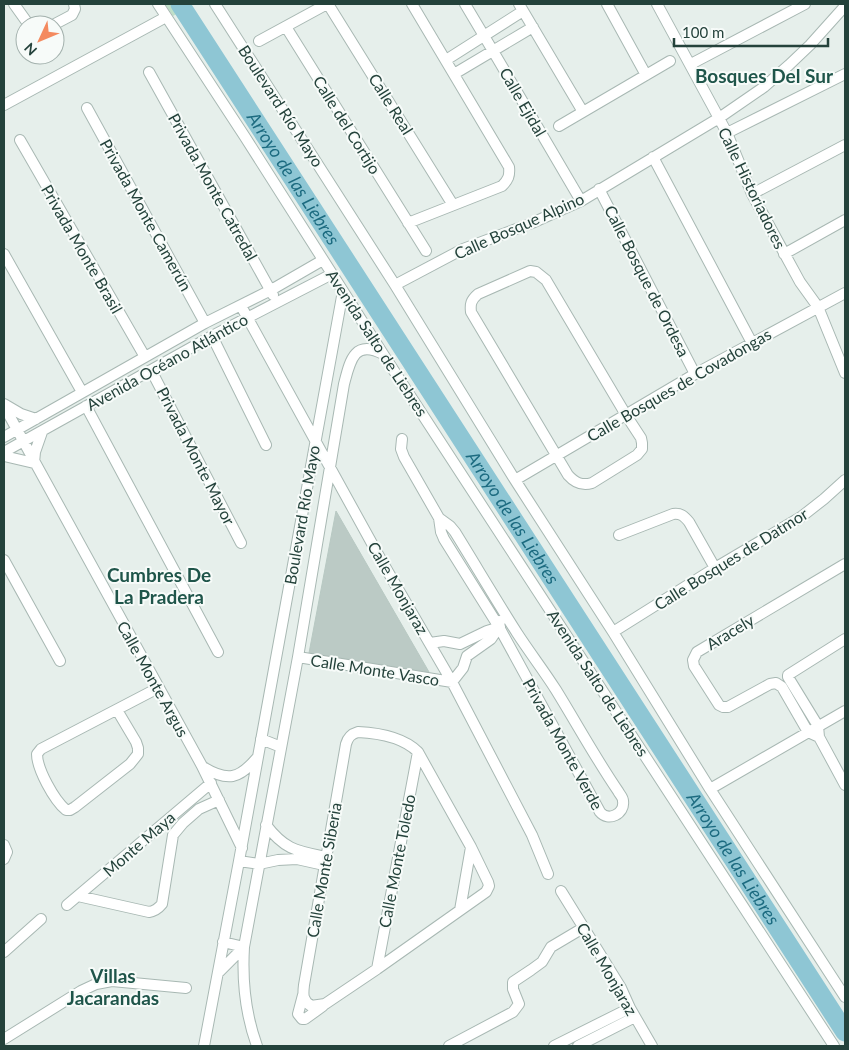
<svg xmlns="http://www.w3.org/2000/svg" width="849" height="1050" font-family="Lato,sans-serif">
<style>
.green{fill:#bfe0c9}
.lines{fill:none;stroke-linecap:round;stroke-linejoin:round}
.river{stroke:#8ec6d4;stroke-width:19}
.building{fill:#bbcac5;stroke:#b8c9c3}
.minor-casing{stroke:#a8b8b3;stroke-width:12}
.minor{stroke:#fff;stroke-width:10}
.labels{text-anchor:middle;stroke-width:4;stroke-linejoin:round;paint-order:stroke}
.street-label{font-size:16px;fill:#24423b;stroke:#f7fbf9}
.water-label{font-size:18px;font-style:italic;fill:#1c6b80;stroke:#f7fbf9}
.quarter-label{font-size:19px;font-weight:bold;fill:#1f554a;stroke:#f7fbf9}
</style>
<rect width="100%" height="100%" fill="#e6efeb"/>
<path class="green" d="M165,4H193L173,16Z"/>
<g class="lines">
<path class="river" id="s1" d="M180,4L845,1032"/>
</g>
<path class="building" d="M336,511L429,672L309,653Z"/>
<g class="lines">
<defs>
<path id="minor" d="M14,4L29,25
M158,4L245,137L383,354L834,1046
M215,4L395,285L515,480L613,632L710,789L845,997
M328,4L453,205
M465,4L493,51L581,201
M519,4L583,112
M607,4L646,75
M657,4L727,133L752,194L800,282L818,307L845,373
M53,25L72,15L75,9L74,4
M286,27L426,251
M259,41L327,4
M446,60L523,11
M691,64L805,4
M149,72L273,295
M454,74L533,27
M4,105L166,17
M87,108L205,323
M559,126L670,61
M727,133L845,74
M20,140L145,357
M653,157L752,343
M599,189L695,374
M752,194L845,145
M408,223L502,186C508,180 510,176 509,167L412,4
M4,254L82,392
M784,254L845,220
M530,271L536,272L546,280L626,415L641,438L642,443V449L637,455L592,483C582,486 575,483 568,475L471,312C470,304 471,300 478,294Z
M395,285L463,249L532,223L581,201L719,118L764,87L789,65L810,45L845,6
M241,306L380,558L452,682L532,835L548,874
M212,336L266,445
M151,370L241,543
M4,404L21,414L36,419
M4,406L202,766L242,848
M86,406L218,652
M4,437L205,323L271,290L323,260
M402,439L401,449L404,457L439,518L441,532L444,539L499,627L600,812C608,822 625,814 623,801C623,797 620,795 618,791C596,759 577,724 556,690C544,671 530,653 517,633C496,600 476,566 455,532L450,526L439,518
M4,452L212,336L332,274
M4,456L34,463L35,452L42,432
M515,480L695,374L845,293
M619,535L673,514C681,513 684,516 689,522L715,568
M4,560L60,661
M613,632L715,568L801,517L824,499L845,480
M845,639L788,675V677L818,726L819,737L845,785
M430,643L444,641L460,644L487,631L500,627
M298,657L452,682L463,668L467,656L491,639L499,627L500,621
M117,710L136,742L138,748V754L130,764L75,807L70,810H66C54,800 37,769 37,754L41,749L158,688
M358,732C379,733 403,737 418,752L471,847L488,882L489,886L486,892L377,969L325,1004L311,1006C302,1000 303,994 304,985L346,744C348,737 351,734 358,732Z
M819,737L808,732L782,687L776,683L770,684L728,707H723L719,705L694,666L693,660L697,652L845,564
M261,739L281,747
M203,767C228,782 239,779 257,758
M710,789L845,711
M266,825C285,850 297,851 326,857
M4,845L7,852L4,859
M239,861L259,864L278,860L297,859L324,865
M561,891L621,988L630,1008L652,1046
M78,896L149,912C155,911 158,909 162,904L173,835L183,823L199,809L219,800
M67,905L211,783
M460,910L471,847
M223,942L244,947C242,981 245,1013 257,1046
M4,952L41,919
M377,969L418,752
M218,973L244,947L298,657L344,384C350,361 354,339 383,354
M303,995L298,1014L302,1019H305L323,1006
M4,1039L81,991L96,984L112,981L186,988
M204,1046L239,861L343,291
M449,1046L513,1012L519,1004L513,989V982L531,970L542,962L551,947L583,928
M554,1046L630,1008
M578,1046L635,1017"/>
</defs>
<use href="#minor" class="minor-casing"/>
<use href="#minor" class="minor"/>
</g>
<g class="labels">
<g class="street-label">
<text transform="translate(523 102) rotate(60)" y="6">Calle Ejidal</text>
<text transform="translate(391 104) rotate(58)" y="6">Calle Real</text>
<text transform="translate(281 106) rotate(57)" y="6">Boulevard Río Mayo</text>
<text transform="translate(347 125) rotate(58)" y="6">Calle del Cortijo</text>
<text transform="translate(213 187) rotate(61)" y="6">Privada Monte Catredal</text>
<text transform="translate(752 188) rotate(64)" y="6">Calle Historiadores</text>
<text transform="translate(146 215) rotate(61)" y="6">Privada Monte Camerún</text>
<text transform="translate(519 226) rotate(-24)" y="6">Calle Bosque Alpino</text>
<text transform="translate(82 249) rotate(60)" y="6">Privada Monte Brasil</text>
<text transform="translate(647 281) rotate(63)" y="6">Calle Bosque de Ordesa</text>
<text transform="translate(377 343) rotate(57)" y="6">Avenida Salto de Liebres</text>
<text transform="translate(167 362) rotate(-29)" y="6">Avenida Océano Atlántico</text>
<text transform="translate(679 385) rotate(-30)" y="6">Calle Bosques de Covadongas</text>
<text transform="translate(196 456) rotate(63)" y="6">Privada Monte Mayor</text>
<text transform="translate(302 515) rotate(-80)" y="6">Boulevard Río Mayo</text>
<text transform="translate(731 559) rotate(-32)" y="6">Calle Bosques de Datmor</text>
<text transform="translate(398 588) rotate(60)" y="6">Calle Monjaraz</text>
<text transform="translate(730 632) rotate(-31)" y="6">Aracely</text>
<text transform="translate(375 670) rotate(9)" y="6">Calle Monte Vasco</text>
<text transform="translate(153 679) rotate(61)" y="6">Calle Monte Argus</text>
<text transform="translate(598 683) rotate(57)" y="6">Avenida Salto de Liebres</text>
<text transform="translate(563 744) rotate(61)" y="6">Privada Monte Verde</text>
<text transform="translate(139 844) rotate(-41)" y="6">Monte Maya</text>
<text transform="translate(397 861) rotate(-79)" y="6">Calle Monte Toledo</text>
<text transform="translate(324 870) rotate(-80)" y="6">Calle Monte Siberia</text>
<text transform="translate(607 969) rotate(60)" y="6">Calle Monjaraz</text>
</g>
<g class="water-label">
<text dy="6" stroke="none"><textPath href="#s1" startOffset="208">Arroyo de las Liebres</textPath></text>
<text dy="6" stroke="none"><textPath href="#s1" startOffset="612">Arroyo de las Liebres</textPath></text>
<text dy="6" stroke="none"><textPath href="#s1" startOffset="1018">Arroyo de las Liebres</textPath></text>
</g>
<g class="quarter-label">
<text x="764" y="83">Bosques Del Sur</text>
<text x="159" y="582">Cumbres De<tspan x="159" dy="22">La Pradera</tspan></text>
<text x="113" y="983">Villas<tspan x="113" dy="22">Jacarandas</tspan></text>
</g>
</g>
<rect width="849" height="1050" fill="none" stroke="#24423b" stroke-width="10"/>
<g transform="translate(40 40) rotate(226)"><circle r="24" fill="#f7fbf9" stroke="#a3b1ad"/>
<path d="M0-4L9 19L0 12L-9 19Z" fill="#f48a5f"/>
<text y="-8" font-size="14" font-weight="bold" text-anchor="middle" fill="#24423b">N</text>
</g>
<path d="M674 38v8h154v-8" fill="none" stroke="#24423b" stroke-width="2.5"/>
<text x="682" y="38" font-size="15" fill="#24423b" stroke="#f7fbf9" stroke-width="4" paint-order="stroke">100 m</text>
</svg>
